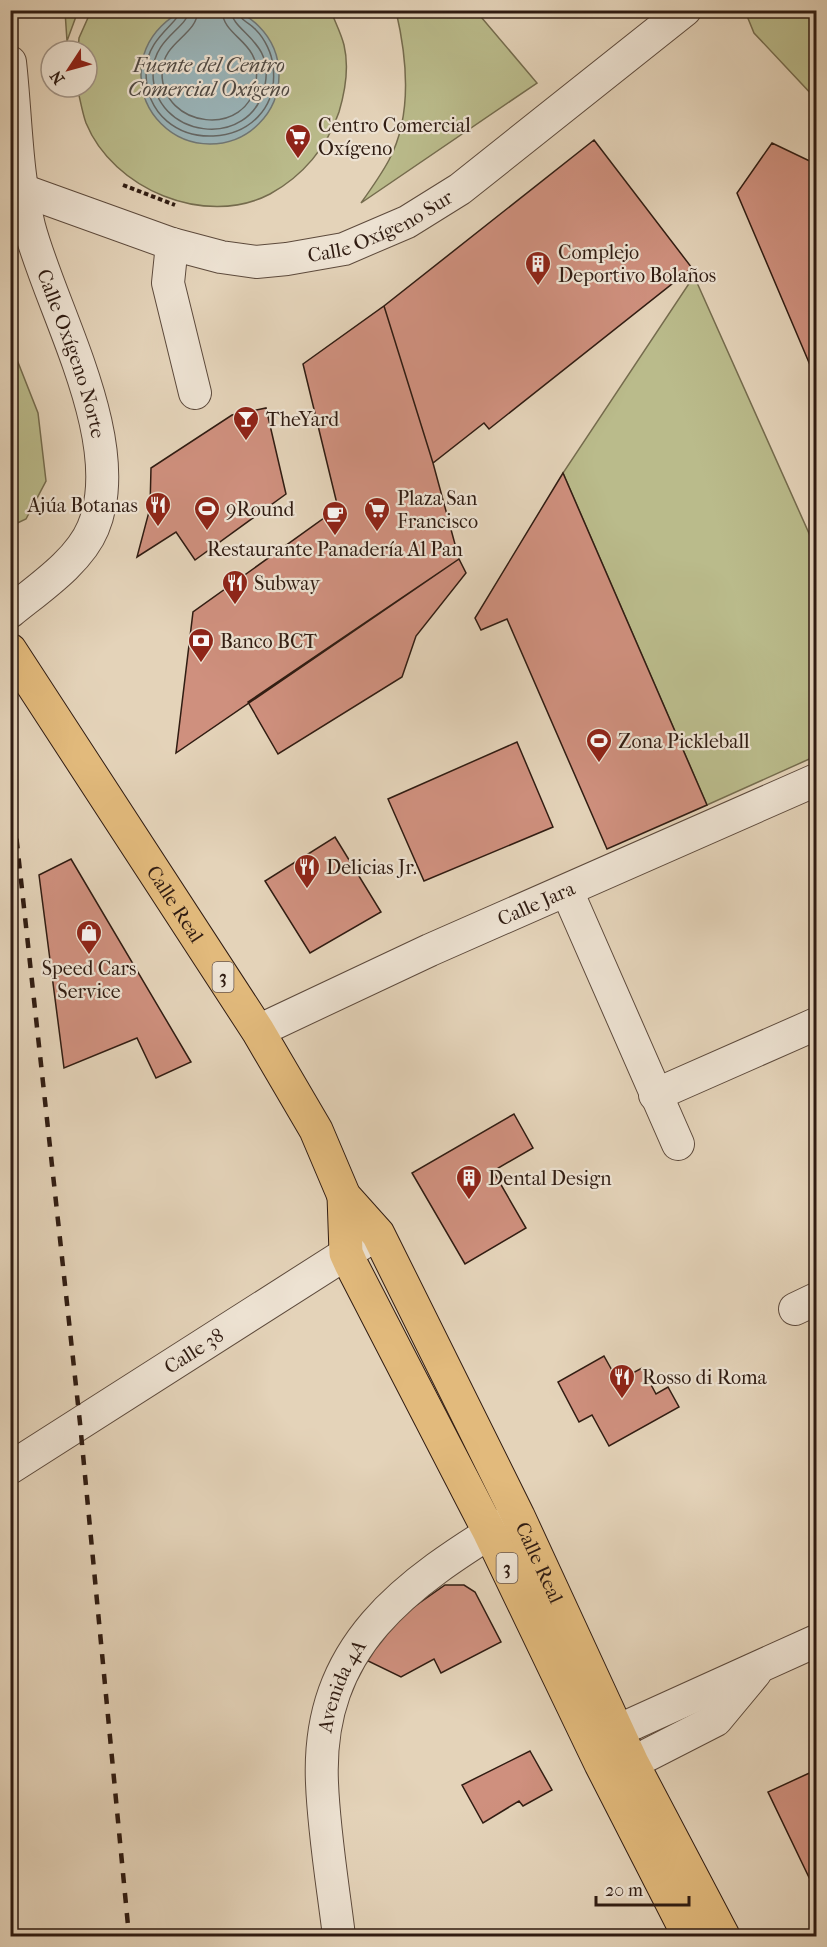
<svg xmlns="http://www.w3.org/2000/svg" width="827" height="1947" font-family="'IM FELL French Canon',serif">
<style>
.green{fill:#babb8b;stroke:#756c4e;stroke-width:1.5}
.water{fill:#9ab5ba;stroke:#707877;stroke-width:1.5}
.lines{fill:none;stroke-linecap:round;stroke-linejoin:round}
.shore{stroke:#656866;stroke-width:1.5}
.building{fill:#cf907e;stroke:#301c12;stroke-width:1.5}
.minor-casing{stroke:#5d4a3c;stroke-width:34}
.major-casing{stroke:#301c12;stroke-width:35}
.path{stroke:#301c12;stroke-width:4;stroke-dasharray:4.5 3;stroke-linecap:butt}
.minor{stroke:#ede2d2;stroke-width:32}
.major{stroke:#e2ba7c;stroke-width:33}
.rail{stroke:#301c12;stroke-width:4.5;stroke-dasharray:10 10;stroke-linecap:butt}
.labels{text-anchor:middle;stroke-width:4.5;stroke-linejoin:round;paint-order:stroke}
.shield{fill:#ede2d2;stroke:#69574c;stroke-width:1.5}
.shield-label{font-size:18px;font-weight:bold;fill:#301c12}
.poi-label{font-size:20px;fill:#301c12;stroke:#ede2d2;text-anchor:start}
.street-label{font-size:20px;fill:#301c12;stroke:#ede2d2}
.water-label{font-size:21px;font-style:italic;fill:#504a44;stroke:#ede2d2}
</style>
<rect width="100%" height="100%" fill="#e4d3b9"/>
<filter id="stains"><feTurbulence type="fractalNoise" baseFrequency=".00333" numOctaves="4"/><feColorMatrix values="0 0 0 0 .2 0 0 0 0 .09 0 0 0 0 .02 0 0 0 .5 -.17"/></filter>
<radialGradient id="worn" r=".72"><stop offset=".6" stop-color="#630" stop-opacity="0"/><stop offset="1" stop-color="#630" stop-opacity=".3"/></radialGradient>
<path class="green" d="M65,11H78L67,41Z
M91,11H331C335,22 341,33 344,45C349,66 345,92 339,112C327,147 303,176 270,194C205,228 113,189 86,123C82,112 80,98 77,87H87V51H78L79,38Z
M396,11H476L537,83L361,203C371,189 381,175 389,160C413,115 407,58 396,11Z
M745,11H816V99L754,33Z
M694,276L816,549V756L707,805L563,473Z
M10,342L38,413L46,481L26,519L11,526Z"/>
<path class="water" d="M141 75a69 69 0 1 1 138 0a69 69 0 1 1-138 0Z"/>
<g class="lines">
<path class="shore" d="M181,10C180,22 146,38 146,71C145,162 284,155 273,66C272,54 265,39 256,30C250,23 239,20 238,10
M189,10C188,28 154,38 153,71C151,139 252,152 265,85C274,40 232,33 231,10
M198,10C197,36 163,41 162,72C161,129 249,139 256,81C262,40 223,39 222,10"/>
</g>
<path class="building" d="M594,140L692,268L489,429L484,423L433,463L384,306Z
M594,140L692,268L489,429L484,423L433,463L384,306Z
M772,143L816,164V379L737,193Z
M384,306L433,463L459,559L176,753L193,612L338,508L303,364Z
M266,408L286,494L195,560L176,532L137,557L150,508L151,468L232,415Z
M563,473L707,805L607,849L507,619L481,630L475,618Z
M459,559L466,573L416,636L402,677L278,754L248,702Z
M459,559L466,573L416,636L402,677L278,754L248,702Z
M517,742L553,827L424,881L388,799Z
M335,837L381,912L310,953L265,881Z
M71,859L191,1062L156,1078L137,1038L64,1068L39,875Z
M514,1114L533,1148L493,1171L526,1228L465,1264L412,1173Z
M604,1356L618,1381L642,1368L656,1394L668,1387L679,1407L609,1446L592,1415L579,1422L558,1382Z
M445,1585H464L475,1592L501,1642L441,1673L434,1659L401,1677L364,1659L391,1623Z
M530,1751L552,1790L523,1806L519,1801L483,1823L462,1785Z
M816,1770V1892L768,1792Z"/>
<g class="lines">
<defs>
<g id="minor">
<path id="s1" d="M10,62C16,116 16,173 29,226C51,310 129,442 93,528C79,562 38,589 10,612"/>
<path id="s2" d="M22,190L172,244L221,257L256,262L287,259L344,249L407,222L460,189L685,10"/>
<path d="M172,244L168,283L195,393"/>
<path d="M567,891L678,1144"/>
<path id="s3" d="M258,1031L430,950L816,780"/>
<path d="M655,1095L816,1024"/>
<path d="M795,1309L816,1299"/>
<path id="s4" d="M10,1468L369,1239"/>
<path d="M617,1731L816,1641"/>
<path d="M632,1763L716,1720L755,1673"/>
<path id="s5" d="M339,1936C333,1886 324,1834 322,1783C316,1645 406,1584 512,1519"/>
</g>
<g id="major">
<path id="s6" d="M10,650L258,1031L316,1130L344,1196L378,1234L518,1516L632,1763L723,1936"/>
<path d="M344,1196L346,1253L351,1264L490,1533L601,1764L689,1936"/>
</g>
</defs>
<use href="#minor" class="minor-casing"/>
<use href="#major" class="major-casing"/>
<path class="path" d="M123,185L175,205"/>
<use href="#minor" class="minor"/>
<use href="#major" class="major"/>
<path class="rail" d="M10,779L80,1423L129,1936"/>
</g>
<defs>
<symbol id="supermarket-pin" viewBox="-11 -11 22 30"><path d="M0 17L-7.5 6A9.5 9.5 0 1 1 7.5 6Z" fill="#8f2418" stroke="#ede2d2"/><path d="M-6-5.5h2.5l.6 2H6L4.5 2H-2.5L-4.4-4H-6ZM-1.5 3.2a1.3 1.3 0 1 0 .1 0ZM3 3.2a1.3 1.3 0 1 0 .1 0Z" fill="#fff"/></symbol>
<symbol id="building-pin" viewBox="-11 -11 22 30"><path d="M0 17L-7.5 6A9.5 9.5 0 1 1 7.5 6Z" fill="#8f2418" stroke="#ede2d2"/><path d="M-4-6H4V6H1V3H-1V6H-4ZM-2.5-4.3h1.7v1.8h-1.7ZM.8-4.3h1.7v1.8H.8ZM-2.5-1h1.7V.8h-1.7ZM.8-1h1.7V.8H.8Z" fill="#fff"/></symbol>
<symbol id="bar-pin" viewBox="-11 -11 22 30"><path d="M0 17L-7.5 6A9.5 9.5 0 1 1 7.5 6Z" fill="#8f2418" stroke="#ede2d2"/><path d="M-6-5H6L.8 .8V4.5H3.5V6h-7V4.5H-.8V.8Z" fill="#fff"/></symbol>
<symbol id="restaurant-pin" viewBox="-11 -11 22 30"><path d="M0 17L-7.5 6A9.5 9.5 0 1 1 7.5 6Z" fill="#8f2418" stroke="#ede2d2"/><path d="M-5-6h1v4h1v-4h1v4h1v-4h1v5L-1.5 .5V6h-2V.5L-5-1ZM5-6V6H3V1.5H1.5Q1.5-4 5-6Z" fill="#fff"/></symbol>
<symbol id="stadium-pin" viewBox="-11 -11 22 30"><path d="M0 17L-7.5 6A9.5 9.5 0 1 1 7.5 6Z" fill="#8f2418" stroke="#ede2d2"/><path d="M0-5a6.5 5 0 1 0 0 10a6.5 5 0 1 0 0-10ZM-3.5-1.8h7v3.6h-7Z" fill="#fff"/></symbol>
<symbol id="cafe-pin" viewBox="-11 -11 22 30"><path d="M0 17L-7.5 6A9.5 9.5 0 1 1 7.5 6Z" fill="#8f2418" stroke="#ede2d2"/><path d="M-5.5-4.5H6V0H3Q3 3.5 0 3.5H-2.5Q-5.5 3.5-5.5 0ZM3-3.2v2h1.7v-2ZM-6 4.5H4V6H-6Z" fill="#fff"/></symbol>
<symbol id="bank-pin" viewBox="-11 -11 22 30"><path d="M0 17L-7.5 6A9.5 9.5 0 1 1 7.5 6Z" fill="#8f2418" stroke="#ede2d2"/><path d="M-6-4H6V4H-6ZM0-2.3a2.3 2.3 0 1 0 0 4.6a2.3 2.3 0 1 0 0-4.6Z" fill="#fff"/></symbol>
<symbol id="shop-pin" viewBox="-11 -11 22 30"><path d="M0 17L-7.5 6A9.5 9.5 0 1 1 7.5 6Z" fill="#8f2418" stroke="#ede2d2"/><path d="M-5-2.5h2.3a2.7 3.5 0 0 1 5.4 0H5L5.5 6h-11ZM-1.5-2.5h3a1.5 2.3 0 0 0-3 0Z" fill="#fff"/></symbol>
</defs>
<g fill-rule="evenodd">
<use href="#supermarket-pin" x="283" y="122" width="30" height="40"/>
<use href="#building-pin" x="523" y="249" width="30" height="40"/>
<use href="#bar-pin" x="231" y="404" width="30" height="40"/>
<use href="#restaurant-pin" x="143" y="490" width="30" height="40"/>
<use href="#stadium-pin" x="192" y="494" width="30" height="40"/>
<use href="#supermarket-pin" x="362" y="495" width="30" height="40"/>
<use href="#cafe-pin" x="320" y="499" width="30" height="40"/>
<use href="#restaurant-pin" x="220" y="568" width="30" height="40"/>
<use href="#bank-pin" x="186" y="626" width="30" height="40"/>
<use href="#stadium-pin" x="584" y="726" width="30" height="40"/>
<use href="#restaurant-pin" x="292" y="852" width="30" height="40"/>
<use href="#shop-pin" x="74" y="918" width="30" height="40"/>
<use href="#building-pin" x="454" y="1163" width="30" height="40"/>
<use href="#restaurant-pin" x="607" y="1362" width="30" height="40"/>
</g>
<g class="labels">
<g class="shield">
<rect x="212.5" y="962" width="21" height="30" rx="4.5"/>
<rect x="496.5" y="1553" width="21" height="30" rx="4.5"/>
</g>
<g class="shield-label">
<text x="223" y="983">3</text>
<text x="507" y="1574">3</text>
</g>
<g class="poi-label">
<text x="318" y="132">Centro Comercial<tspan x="318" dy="23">Oxígeno</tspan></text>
<text x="558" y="259">Complejo<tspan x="558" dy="23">Deportivo Bolaños</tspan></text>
<text x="266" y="426">TheYard</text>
<text x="397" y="505">Plaza San<tspan x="397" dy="23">Francisco</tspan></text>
<text x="138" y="512" text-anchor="end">Ajúa Botanas</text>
<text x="226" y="516">9Round</text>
<text x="335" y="556" text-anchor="middle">Restaurante Panadería Al Pan</text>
<text x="254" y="590">Subway</text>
<text x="220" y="648">Banco BCT</text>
<text x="618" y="748">Zona Pickleball</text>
<text x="326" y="874">Delicias Jr.</text>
<text x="89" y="975" text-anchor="middle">Speed Cars<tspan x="89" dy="23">Service</tspan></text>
<text x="488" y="1185">Dental Design</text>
<text x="642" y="1384">Rosso di Roma</text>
</g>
<g class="street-label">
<text dy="7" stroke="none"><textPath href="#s2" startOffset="376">Calle Oxígeno Sur</textPath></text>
<text dy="7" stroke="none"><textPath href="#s1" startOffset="300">Calle Oxígeno Norte</textPath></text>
<text dy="7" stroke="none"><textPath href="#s6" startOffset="303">Calle Real</textPath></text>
<text dy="7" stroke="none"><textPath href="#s3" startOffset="306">Calle Jara</textPath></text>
<text dy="7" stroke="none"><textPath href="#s4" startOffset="218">Calle 38</textPath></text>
<text dy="7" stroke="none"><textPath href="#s6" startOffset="1058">Calle Real</textPath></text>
<text dy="7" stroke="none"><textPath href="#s5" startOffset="254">Avenida 4A</textPath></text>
</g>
<g class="water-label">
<text x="209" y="72">Fuente del Centro<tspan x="209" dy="24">Comercial Oxígeno</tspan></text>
</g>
</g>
<rect width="827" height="1947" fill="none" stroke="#e4d3b9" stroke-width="36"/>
<rect x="12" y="12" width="803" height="1923" fill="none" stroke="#301c12" stroke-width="3"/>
<rect x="18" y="18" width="791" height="1911" fill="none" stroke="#301c12" stroke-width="1.5"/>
<g transform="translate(69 69) rotate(234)"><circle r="28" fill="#ede2d2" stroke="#a19385" stroke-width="1.5"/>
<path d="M0-4.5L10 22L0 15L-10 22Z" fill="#8f2418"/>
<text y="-9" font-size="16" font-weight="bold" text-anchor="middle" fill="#301c12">N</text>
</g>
<path d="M596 1896v9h93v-9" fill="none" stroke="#301c12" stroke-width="3"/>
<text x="605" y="1896" font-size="18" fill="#301c12" stroke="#ede2d2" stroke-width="4.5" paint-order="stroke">20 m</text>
<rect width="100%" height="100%" filter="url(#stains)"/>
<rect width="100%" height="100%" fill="url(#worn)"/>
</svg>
